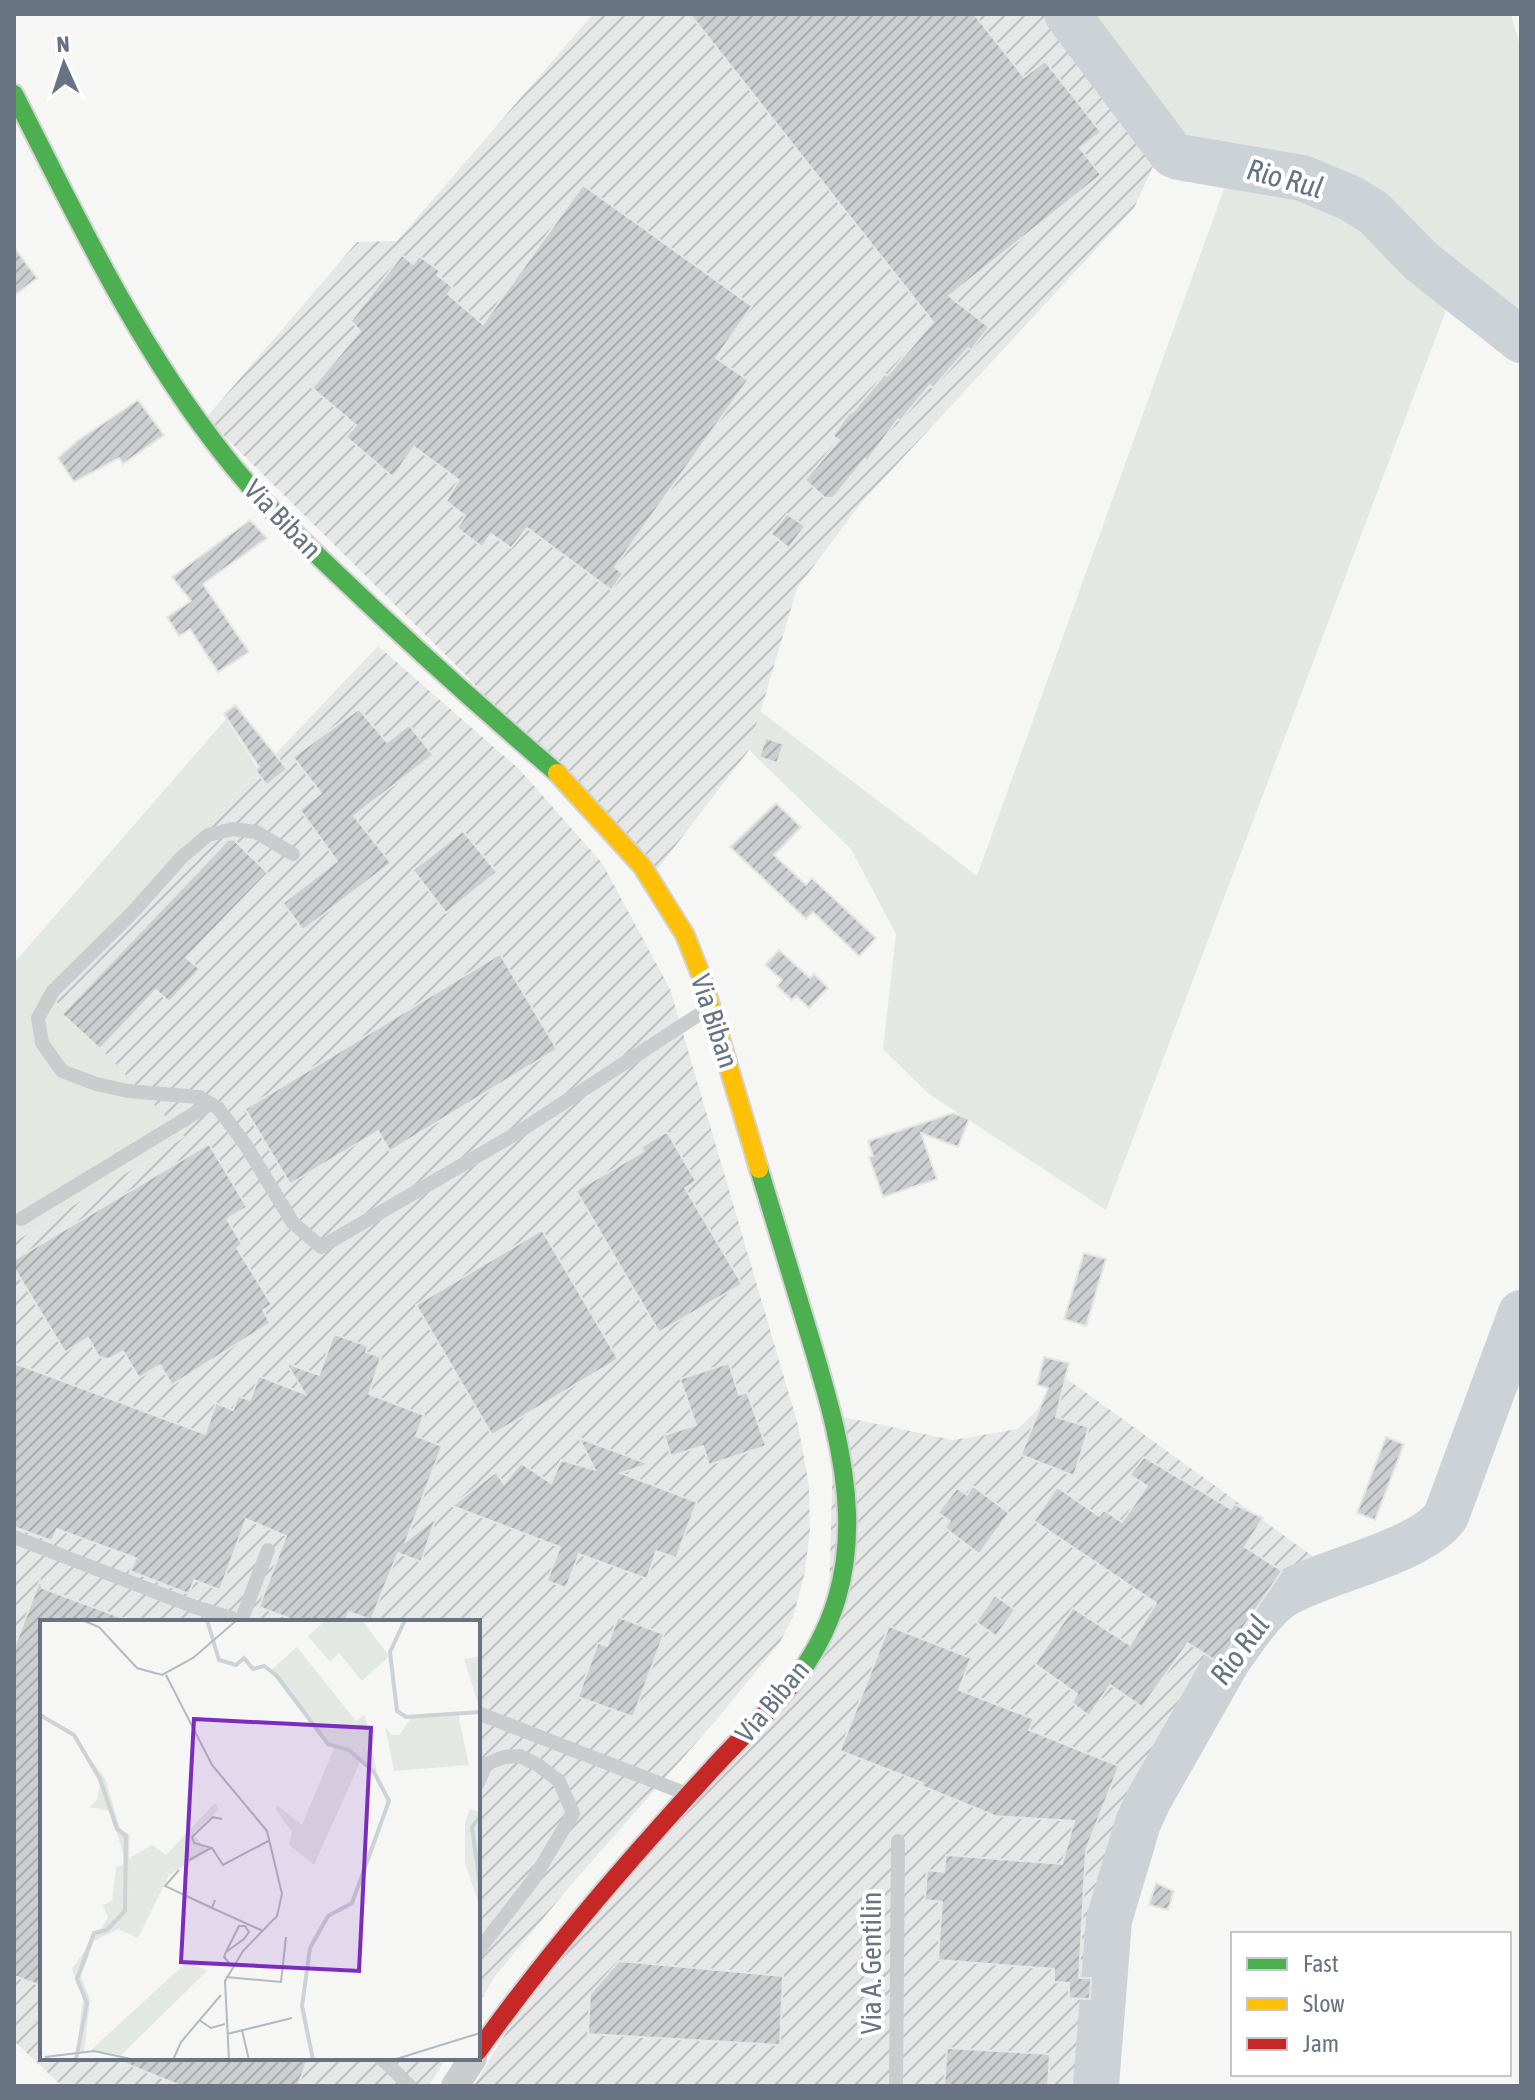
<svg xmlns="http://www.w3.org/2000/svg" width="1535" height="2100" font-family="'Asap Condensed',sans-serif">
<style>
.industrial{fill:url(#industrial-furrows)}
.green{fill:#e4e8e3}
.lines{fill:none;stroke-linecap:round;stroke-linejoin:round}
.river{stroke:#ccd2d6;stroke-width:46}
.building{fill:url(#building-hatch);stroke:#e6e6e5;stroke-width:2}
.fast-casing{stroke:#d3d3d4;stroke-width:22}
.slow-casing{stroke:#d3d3d4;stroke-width:22}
.jam-casing{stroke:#d3d3d4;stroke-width:22}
.lane{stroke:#cbcccd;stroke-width:14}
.street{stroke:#cbcccd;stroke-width:28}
.fast{stroke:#4caf50;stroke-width:18}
.slow{stroke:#ffc107;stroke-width:18}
.jam{stroke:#c62828;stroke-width:18}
.labels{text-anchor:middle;stroke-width:8;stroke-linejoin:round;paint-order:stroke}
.street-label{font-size:28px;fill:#687483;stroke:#fff}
.water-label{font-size:30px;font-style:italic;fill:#63757f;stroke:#fff}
.inset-river{fill:none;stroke:#ccd2d6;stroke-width:4}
.inset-road{fill:none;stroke:#b4bac0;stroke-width:2}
.view{fill:#7b2cbf;fill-opacity:0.15;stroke:#7b2cbf;stroke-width:4}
.inset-edge{fill:none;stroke:#687483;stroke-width:4}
</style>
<defs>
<pattern id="industrial-furrows" width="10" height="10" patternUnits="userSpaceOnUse" patternTransform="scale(2)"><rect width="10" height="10" fill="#e6e8e7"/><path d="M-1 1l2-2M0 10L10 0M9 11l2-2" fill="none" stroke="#bec1c1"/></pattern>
<pattern id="building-hatch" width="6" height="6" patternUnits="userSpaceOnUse" patternTransform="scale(2)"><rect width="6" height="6" fill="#cdced0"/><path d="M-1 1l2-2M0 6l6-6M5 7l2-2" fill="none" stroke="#aaacae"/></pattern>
</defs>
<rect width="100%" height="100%" fill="#f6f6f5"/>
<path class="industrial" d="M593,14H1044L1155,162L1134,208L862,502L797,588L749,750L653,875L462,671L206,418L357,242L397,241Z
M378,646L520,770L602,863L670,989L798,1425L809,1486L810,1529L805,1572L793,1617L780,1642L718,1718L571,1885L495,1976L478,2005V1622H42V2058H446L429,2086H62L14,2041V1242L184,1137L48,993Z
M1067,1379L1354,1586L1289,1613L1266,1637L1246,1664L1165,1804L1141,1864L1125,1932L1111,2086H474L526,1999L828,1632L834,1415L953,1440L1018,1429Z"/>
<path class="green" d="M1044,14H1511L1521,50V342L1459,276L1106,1210L929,1094L883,1049L896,934L851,849L749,750L760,711L977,876L1230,172L1205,165L1155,162Z
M226,719L259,771L48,993L185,1137L14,1242V963Z"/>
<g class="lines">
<path class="river" d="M1067,14L1172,154L1179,157L1302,178L1350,198L1373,212L1422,262L1521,340
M1096,2086L1109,1920L1138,1823L1149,1799L1228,1660C1242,1640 1264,1606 1285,1594C1326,1570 1421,1552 1446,1516L1521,1313"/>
</g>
<path class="building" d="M690,14H974L1024,77L1045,61L1101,132L1080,148L1101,175L949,296L989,327L971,350L968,348L933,388L930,385L900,421L898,419L867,461L865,459L833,498H825L805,480L839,440L833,436L850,412L852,413L885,374L887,376L933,322Z
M583,185L752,306L716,358L748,380L615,567L623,574L611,590L527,528L511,548L491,534L482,547L457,528L465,516L446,501L459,480L414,447L393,477L346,437L356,425L312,388L360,331L351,321L402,255L413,264L419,256L440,271L437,275L453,287L448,294L483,324Z
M14,247L37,278L14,296Z
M138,400L164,435L123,464L119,458L74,482L58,458L77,441Z
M787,514L805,526L789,548L771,534Z
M250,520L267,538L203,584L249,652L218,672L190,629L179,636L167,617L191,601L172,577Z
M235,705L287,769L267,785L255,770L259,767L224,714Z
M359,709L387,742L409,725L433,755L354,816L391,863L303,930L283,903L337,861L300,810L321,793L293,757Z
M766,738L784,744L777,763L759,757Z
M776,803L801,827L774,855L806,885L812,878L876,938L859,956L813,912L806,919L730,847Z
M463,831L497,872L446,913L413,870Z
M233,839L268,873L186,958L200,969L169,1002L156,990L100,1049L62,1014L228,840Z
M779,950L810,978L814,974L828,988L809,1008L796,996L792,1000L777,986L782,980L765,965Z
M500,954L557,1049L390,1151L378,1131L290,1184L245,1109Z
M953,1113L969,1119L958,1147L921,1133L937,1179L883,1197L869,1157L873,1156L868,1141Z
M667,1132L696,1181L685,1188L742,1284L659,1332L576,1191L644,1151L641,1147Z
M209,1144L247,1207L227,1219L242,1244L237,1248L272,1305L263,1310L270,1323L172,1385L160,1365L139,1378L123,1351L109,1359L99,1357L88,1338L65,1352L14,1268V1260Z
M542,1230L618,1359L492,1435L416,1305Z
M1084,1253L1106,1259L1086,1326L1064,1319Z
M334,1334L368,1346L366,1352L381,1357L369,1394L424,1415L416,1436L442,1446L406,1541L436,1518L421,1562L398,1553L371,1620L349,1612L345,1622H299L259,1607L286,1536L246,1519L220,1590L194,1580L189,1594L130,1571L136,1558L57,1529L52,1541L14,1527V1363L205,1434L216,1403L233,1410L238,1396L250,1400L259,1376L305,1394L286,1363L319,1375Z
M1044,1357L1069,1363L1056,1417L1089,1427L1074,1476L1021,1455L1048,1388L1037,1385Z
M729,1363L739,1395L747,1392L766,1446L709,1465L703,1446L671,1456L664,1435L696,1425L680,1379Z
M1386,1437L1404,1444L1375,1520L1357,1513Z
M579,1438L649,1464L621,1473L697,1502L676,1558L656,1551L647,1579L579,1554L566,1588L547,1581L560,1547L452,1506L496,1472L504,1484L521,1463L551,1483L561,1460L595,1470Z
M1144,1457L1231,1509L1234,1504L1263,1518L1245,1547L1282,1571L1219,1663L1188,1643L1142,1707L1110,1685L1089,1716L1072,1703L1077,1694L1035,1664L1073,1608L1130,1645L1156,1603L1034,1521L1057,1487L1099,1516L1104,1510L1122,1522L1147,1486L1130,1475Z
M973,1486L1009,1513L979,1554L945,1528L950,1521L938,1513L957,1488L967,1495Z
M40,1580L42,1588L128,1620L42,1622V1986L14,1976V1648Z
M995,1595L1015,1610L996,1636L976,1622Z
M618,1617L664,1634L633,1717L578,1697L598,1643L607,1646Z
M889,1626L971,1658L959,1690L1034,1719L1029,1730L1119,1766L1086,1850L1079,1978H1091L1090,1999L1069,1998V1983L1054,1982V1969L938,1960L942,1902L925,1900L927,1870L944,1872L946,1855L1062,1864L1074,1821L995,1816L922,1786L923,1783L840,1751Z
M1156,1883L1174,1891L1168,1910L1149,1905Z
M619,1961L783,1976L780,2045L588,2034L590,1994Z
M947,2048L1050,2054L1048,2086H944Z
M112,2058H308L298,2086H181Z"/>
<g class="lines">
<defs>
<path id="fast" d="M14,94C77,218 137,345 224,455C257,498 297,536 336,573C408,642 481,708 557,773
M759,1169C776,1224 792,1279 809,1334C846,1457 879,1572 792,1684"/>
<path id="slow" d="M557,773L642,866L685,935L702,978L759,1169"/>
<path id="jam" d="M478,2051C551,1949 628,1861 712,1769C738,1740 767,1714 792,1684"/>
</defs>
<use href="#fast" class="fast-casing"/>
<use href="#slow" class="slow-casing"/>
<use href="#jam" class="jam-casing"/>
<path class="lane" d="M293,854L256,832L233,829L208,835L182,857L131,914L53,991L38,1018L42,1043L62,1071L96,1084L128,1091L199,1097L218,1108L245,1144L293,1223L321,1247L517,1133L709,1008
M21,1219L210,1104
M14,1537L192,1606L241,1621
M243,1622L241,1621L268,1550
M478,1713L687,1794
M478,1783L486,1764L504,1757L520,1756L538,1765L559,1781L573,1813L533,1880L478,1951
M381,2058L410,2086
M896,2086L898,1841"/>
<path class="street" d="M455,2086L473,2058"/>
<use href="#fast" class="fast"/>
<use href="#slow" class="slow"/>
<use href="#jam" class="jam"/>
</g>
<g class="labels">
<g class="street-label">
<text transform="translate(283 519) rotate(46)" y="10">Via Biban</text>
<text transform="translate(715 1021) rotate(72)" y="10">Via Biban</text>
<text transform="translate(772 1701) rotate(-50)" y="10">Via Biban</text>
<text transform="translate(871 1963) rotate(-90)" y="10">Via A. Gentilin</text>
</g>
<g class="water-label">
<text transform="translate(1285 179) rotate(15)" y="10">Rio Rul</text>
<text transform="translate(1240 1650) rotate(-54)" y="10">Rio Rul</text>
</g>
</g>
<g transform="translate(40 1620)">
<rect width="440" height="440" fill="#f6f6f5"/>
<path d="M286,0H322L349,36L322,61L299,33L290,42L268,16ZM257,27L316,101L325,95L337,152L321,140L274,245L249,225L252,212L236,190L237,185L262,205L295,126L285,123L230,51ZM387,93H418L429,145L354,151L345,106L351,115H359L371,98ZM175,183L179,189L153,214L168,231L129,255L98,318L78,309L95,286L90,268L96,247L89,238L112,225L126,235ZM148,341L167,351L81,435L51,430Z" fill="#e4e8e3"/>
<path d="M440,36V90L424,39ZM41,127L65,158L80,208L90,215L89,238L96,247L90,268L95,286L78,309L54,321L41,356L50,380L44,432L36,435L43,378L32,349L68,298L63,285L72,281L76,247L83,245L84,236L70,191L49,187L57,180L60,164ZM430,189L440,192V287L425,243V202Z" fill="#e4e8e3"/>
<path class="inset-river" d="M167,0L179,40L196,45L204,38L213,49L224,46L237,56L288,124L309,130L334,152L349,181L312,283L288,296L270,328L262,386L273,440M365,0L350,32L357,91L366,97L440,92M0,95L34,115L60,159L77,209L86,216L85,291L67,310L54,313L37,359L47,383L36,440M440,197L432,207L440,264"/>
<path class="inset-road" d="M42,0L59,7L97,48L122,55L153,38L197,0M126,55L172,145L227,211L242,274L237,296L203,331L185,361L189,440M182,199L173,197L152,217L154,223L172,228L183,245L230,220M149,240L171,228M139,250L125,266L172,288M175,280L172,288L223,311M186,332L204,319L209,312L205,306H199L186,332L184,337L192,346M186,357L241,362L246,317M159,400L171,408L185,404M202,410L209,440M187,414L252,398M5,437L54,431L91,439M133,440L141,422L181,375M353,440L440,413"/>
<path class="view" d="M154,99L331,108L319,351L141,342Z"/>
<rect width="440" height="440" class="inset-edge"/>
</g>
<rect width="1535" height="2100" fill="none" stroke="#687483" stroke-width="32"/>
<rect x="1231" y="1932" width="280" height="144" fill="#ffffff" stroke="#c3c7cd" stroke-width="2"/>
<rect x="1247" y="1958" width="40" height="12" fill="#4caf50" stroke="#c3c7cd" stroke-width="2"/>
<text x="1303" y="1972" font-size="24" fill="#687483">Fast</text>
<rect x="1247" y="1998" width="40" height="12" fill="#ffc107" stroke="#c3c7cd" stroke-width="2"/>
<text x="1303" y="2012" font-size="24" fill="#687483">Slow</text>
<rect x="1247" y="2038" width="40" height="12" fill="#c62828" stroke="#c3c7cd" stroke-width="2"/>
<text x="1303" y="2052" font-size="24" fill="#687483">Jam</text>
<g transform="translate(64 64) rotate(357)" stroke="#ffffff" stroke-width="6" paint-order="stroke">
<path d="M0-6L14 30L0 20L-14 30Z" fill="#687483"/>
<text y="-12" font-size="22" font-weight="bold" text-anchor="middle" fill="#687483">N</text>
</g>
</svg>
